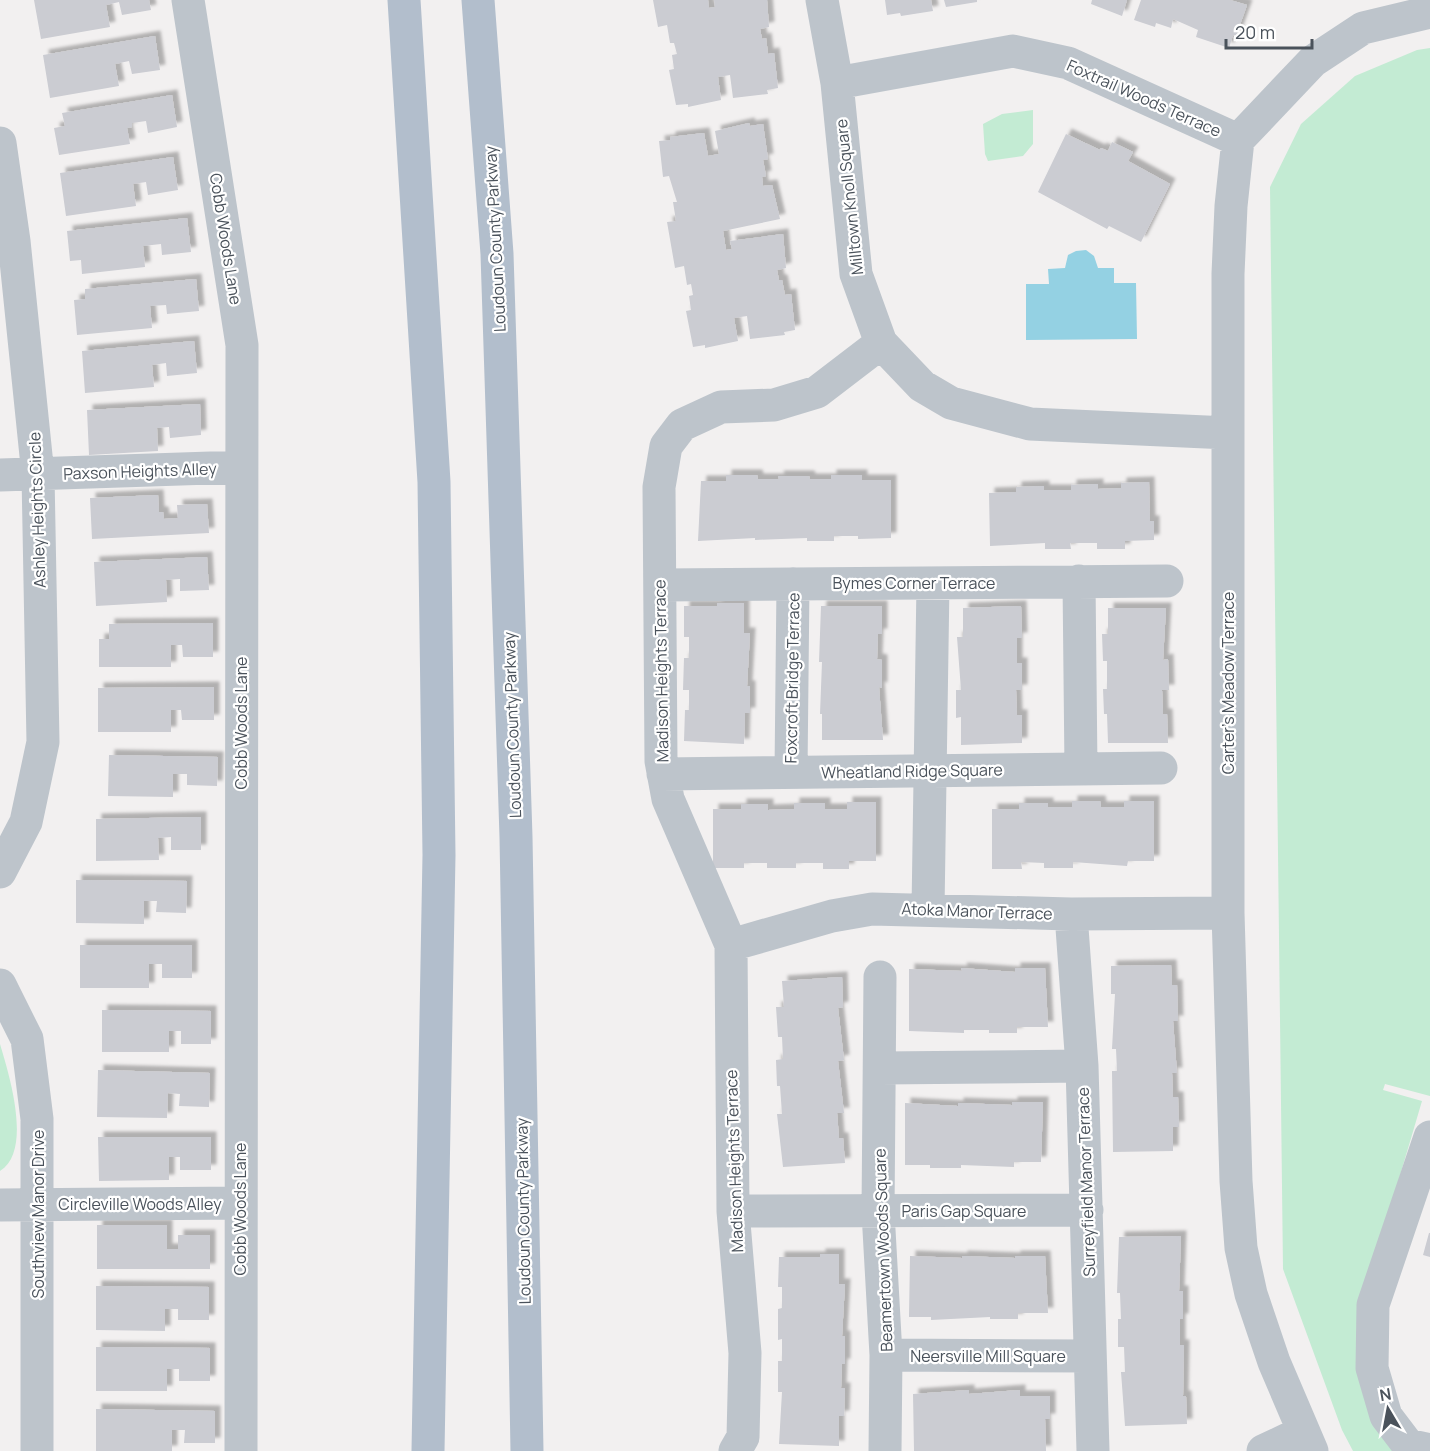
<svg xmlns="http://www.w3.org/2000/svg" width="1430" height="1451" font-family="Manrope,sans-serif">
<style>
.green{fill:#c3ebd3}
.water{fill:#94d1e3}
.building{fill:#cbccd2;filter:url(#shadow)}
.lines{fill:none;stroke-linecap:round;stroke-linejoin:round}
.minor{stroke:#bdc4cb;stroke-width:33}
.major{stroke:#b2becc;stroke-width:33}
.labels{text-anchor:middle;stroke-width:4.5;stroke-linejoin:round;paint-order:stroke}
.street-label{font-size:16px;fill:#4a525b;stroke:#fff}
</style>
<defs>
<filter id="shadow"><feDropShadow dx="5.5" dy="-5.5" stdDeviation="1.5" flood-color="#0004"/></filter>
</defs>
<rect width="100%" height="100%" fill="#f2f0f0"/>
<path class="green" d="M1430,48V1096L1385,1084L1383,1090L1422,1101L1359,1314L1398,1451H1353L1342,1430L1283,1269L1270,187L1301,124L1355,76L1417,50Z
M1033,110V144L1023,156L988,161L985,154L983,124L1002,114Z
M0,1044C9,1074 33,1151 0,1171Z"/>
<path class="water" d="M1086,250L1094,256L1098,268H1114V283H1136L1137,339L1026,340V284H1049L1048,269L1065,268L1068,255L1076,251Z"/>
<path class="building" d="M34,0H149L151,10L122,15L119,2L106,5L110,27L41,39Z
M653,0H708L709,8L715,7L714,0H767L769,27L760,29L762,39L766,38L768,54L774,53L778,88L767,90L768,94L733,98L730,75L718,77L721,100L688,107V104L676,105L669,70L674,69L672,55L677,54L674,43H670L667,25L658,27Z
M885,0H931L933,11L901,16L900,13L887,15Z
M944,0H977V2L946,7Z
M1092,0H1127L1122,16L1091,4Z
M1141,0H1230L1247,5L1236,36L1233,35L1229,48L1196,37L1198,30L1173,19L1171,28L1156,23L1155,27L1134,20Z
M155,36L160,70L132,74L129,61L115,64L119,86L50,98L43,55Z
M172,95L177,127L148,133L146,121L132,123V127L127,128L130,144L59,155L54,128L65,126L62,113Z
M749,123L750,126L763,124L768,159L763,160L766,176L762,177L763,186L772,185L780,219L723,231L726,250L732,249L730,241L783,234L786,268L777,270L779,280H782L785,295L791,294L795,330L784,332L785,335L750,339L747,316L734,318L738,341L705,348V345L693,347L686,311L691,310L689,296L693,295L691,284L687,285L684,266L675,268L667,222L676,221L673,202H677L669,176L663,177L659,141L670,140V137L704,133L708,156L719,154L715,131Z
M1066,134L1100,150L1101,148L1108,151L1112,142L1133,152L1128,161L1170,184L1141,242L1109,226L1107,229L1038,192Z
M173,157L178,190L148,195L146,182L133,184L136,206L66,216L60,173Z
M187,218L191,252L162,255L161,244L143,246L145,267L82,274L81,260L70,261L67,231Z
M196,279L199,311L167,314L166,305L150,306L152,328L77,335L74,300L85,299V289Z
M194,341L197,373L167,376L166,363L152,365L154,387L85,393L82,351Z
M200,404L201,435L170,438L169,427L157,428L158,451L89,455L87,410Z
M726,475H757L758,479H779L778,476H809L810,479H831V475H862V480H891V538L858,539V536H834V541H807V538L755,540V538L698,541L701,481H726Z
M1149,482L1150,521H1154V540L1125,541V549H1097V543H1070L1071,549H1045V543L990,546L989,493L1016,492V487L1044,486V490H1071V485L1098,484V489L1121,488V483Z
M158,495L159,512H163L164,519L178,518L177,505L207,504L209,533L92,539L90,498Z
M207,557L209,590L180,591V579L166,580L167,602L96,606L94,562Z
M717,603H744V633H750L747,686H750V713H745L744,744L684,741L685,710H689V690H683L684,658H689V637H684V606H717Z
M821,606H882V634H878L877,659L882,660V688L879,687L883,740H822V714H820L822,662H819Z
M1021,606L1022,638H1017V663H1022V690H1016L1017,715H1022V743L961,745V717L956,718V690H961L957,637H963V608Z
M1108,608H1166L1163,660L1168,659L1169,690H1162L1163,714H1167L1168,743H1108L1107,714H1104L1103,689H1107V661H1103L1102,634H1108Z
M213,623V657H183L182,645H171V667H99V639H109V624Z
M214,687V720H182L181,710H171V732H98V688Z
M109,755L218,757L217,786L187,785V774H173V797L108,796Z
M1072,801H1100L1101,807H1124V801H1154V861H1128L1127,866L1073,862V868H1044V863L1021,862L1022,869H992V809H1019V803H1048V807H1072Z
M847,802H876V861H849V869H823V863H796V868H767V863H744V868H713V809H741V804H768V810L794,809V803H825V809H847Z
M201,817V850H171V837L158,838L159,860L96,861V819Z
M76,880L187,881L186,913L156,912L157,901H144V924L76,923Z
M80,945H192V978H162V964H149V988H80Z
M1171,965L1172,985H1177L1178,1021H1173L1177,1073H1172L1173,1097H1178L1179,1127H1173V1151L1113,1152L1112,1071H1117L1116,1049H1112L1115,994H1111V966Z
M961,968L1015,972V968H1045L1048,1027H1017V1033H989V1030H964V1033L909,1031V969L962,971Z
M842,977L843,1007L838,1008L844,1060L838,1061L844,1113H837L839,1138H843L845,1163L783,1167L777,1114H782L780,1086H777L776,1060L783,1059L782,1037H778L776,1007H784L782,981Z
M102,1010L211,1011V1044H181V1031H169V1052H102Z
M98,1070L210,1073L209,1107L179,1106L180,1094L168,1093L167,1118L97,1117Z
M1012,1102H1043L1041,1162H1014V1167L961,1165V1168H930V1165H905V1103L958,1106V1103L1012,1105Z
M98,1137H211V1170H180V1157H169V1180L99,1181Z
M97,1225H167V1249H178V1235H210V1269H97Z
M1429,1233H1430V1257L1423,1255Z
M1181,1236L1179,1291H1183V1319H1180V1345H1184L1183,1396H1186L1187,1424L1125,1426L1121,1372H1125L1124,1347H1118V1319H1121L1120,1293H1117L1119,1237Z
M820,1254H839V1284H845L842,1336H845V1364H842L841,1388H845L844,1416H839V1446L779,1444L782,1392H778V1361H782V1339L778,1340V1309L782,1308V1287H778L779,1257H820Z
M910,1256L962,1258V1256L1015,1258V1256H1045L1048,1313H1018V1319H990V1317L931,1320V1317H909Z
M96,1286L209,1287V1320H178V1309H165V1331L96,1330Z
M96,1347L210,1348V1381H179V1369H167V1391H96Z
M969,1390V1394L1020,1390V1396H1050V1419H1045L1046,1451H914L913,1394Z
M96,1409L215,1411V1443H184L185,1430H172V1451H96Z"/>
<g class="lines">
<path class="minor" d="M188,0L242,345L241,1451
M822,0L837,83L856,274L881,343L922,386L951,403L1030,424L1228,433
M837,83L1013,51L1068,63L1238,140
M0,143L14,241L38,475L43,742L26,822L0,872
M0,475L241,467
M1079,581L1081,769
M660,585L1167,581
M791,772L793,584
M663,774L1161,768
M928,910L933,583
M1071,914L1082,1066L1093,1451
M731,945L832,916L872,909L1071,914L1228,913
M880,977L878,1212L886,1355L885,1451
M0,985L27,1039L37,1119V1451
M881,1068L1082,1066
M1430,1137L1373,1305L1372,1368L1386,1416L1408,1445L1430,1450
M0,1205L240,1203
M733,1211L1087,1210
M886,1355L1090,1356
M735,1451L743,1437L745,1353L733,1211L731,945L668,799L661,761L659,487L666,446L682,425L721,407L774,405L817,392L881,343
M1263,1451L1303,1432
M1312,1451L1274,1362L1251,1294L1241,1248L1236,1181L1228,913V274L1231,206L1238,140L1313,61L1363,28L1430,12"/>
<path class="major" d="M404,0L434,482L439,855L428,1451
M478,0L497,254L516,837L527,1451"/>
</g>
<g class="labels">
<g class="street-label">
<text transform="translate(1144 98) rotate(24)" y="6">Foxtrail Woods Terrace</text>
<text transform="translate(849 197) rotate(-96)" y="6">Milltown Knoll Square</text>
<text transform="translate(226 239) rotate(81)" y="6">Cobb Woods Lane</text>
<text transform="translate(495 239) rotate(-93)" y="6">Loudoun County Parkway</text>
<text transform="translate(140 471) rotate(-2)" y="6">Paxson Heights Alley</text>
<text transform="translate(37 510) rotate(-92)" y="6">Ashley Heights Circle</text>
<text x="914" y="589">Bymes Corner Terrace</text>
<text transform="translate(661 671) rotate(-91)" y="6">Madison Heights Terrace</text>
<text transform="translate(792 678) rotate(-89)" y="6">Foxcroft Bridge Terrace</text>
<text transform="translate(1228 683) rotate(-90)" y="6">Carter's Meadow Terrace</text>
<text transform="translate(241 723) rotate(-90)" y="6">Cobb Woods Lane</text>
<text transform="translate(512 725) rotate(-92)" y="6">Loudoun County Parkway</text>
<text transform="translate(912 771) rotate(-1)" y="6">Wheatland Ridge Square</text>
<text transform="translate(977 911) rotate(2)" y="6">Atoka Manor Terrace</text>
<text transform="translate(734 1161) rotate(-92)" y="6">Madison Heights Terrace</text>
<text transform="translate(1086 1182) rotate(-92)" y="6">Surreyfield Manor Terrace</text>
<text x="140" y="1210">Circleville Woods Alley</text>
<text transform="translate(240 1209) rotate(-90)" y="6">Cobb Woods Lane</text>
<text transform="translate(523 1211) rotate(-91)" y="6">Loudoun County Parkway</text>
<text x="964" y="1217">Paris Gap Square</text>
<text transform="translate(38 1214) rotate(-90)" y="6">Southview Manor Drive</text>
<text transform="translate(883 1250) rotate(-92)" y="6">Beamertown Woods Square</text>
<text x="988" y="1362">Neersville Mill Square</text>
</g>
</g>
<g transform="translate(1388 1409) rotate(350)" stroke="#ffffff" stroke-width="4.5" paint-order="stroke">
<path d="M0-4.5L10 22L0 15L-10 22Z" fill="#4a525b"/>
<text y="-9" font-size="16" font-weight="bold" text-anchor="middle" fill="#4a525b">N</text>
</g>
<path d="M1226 39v9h86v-9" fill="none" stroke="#4a525b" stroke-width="3"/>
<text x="1235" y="39" font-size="18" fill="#4a525b" stroke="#ffffff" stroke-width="4.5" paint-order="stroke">20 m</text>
</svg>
